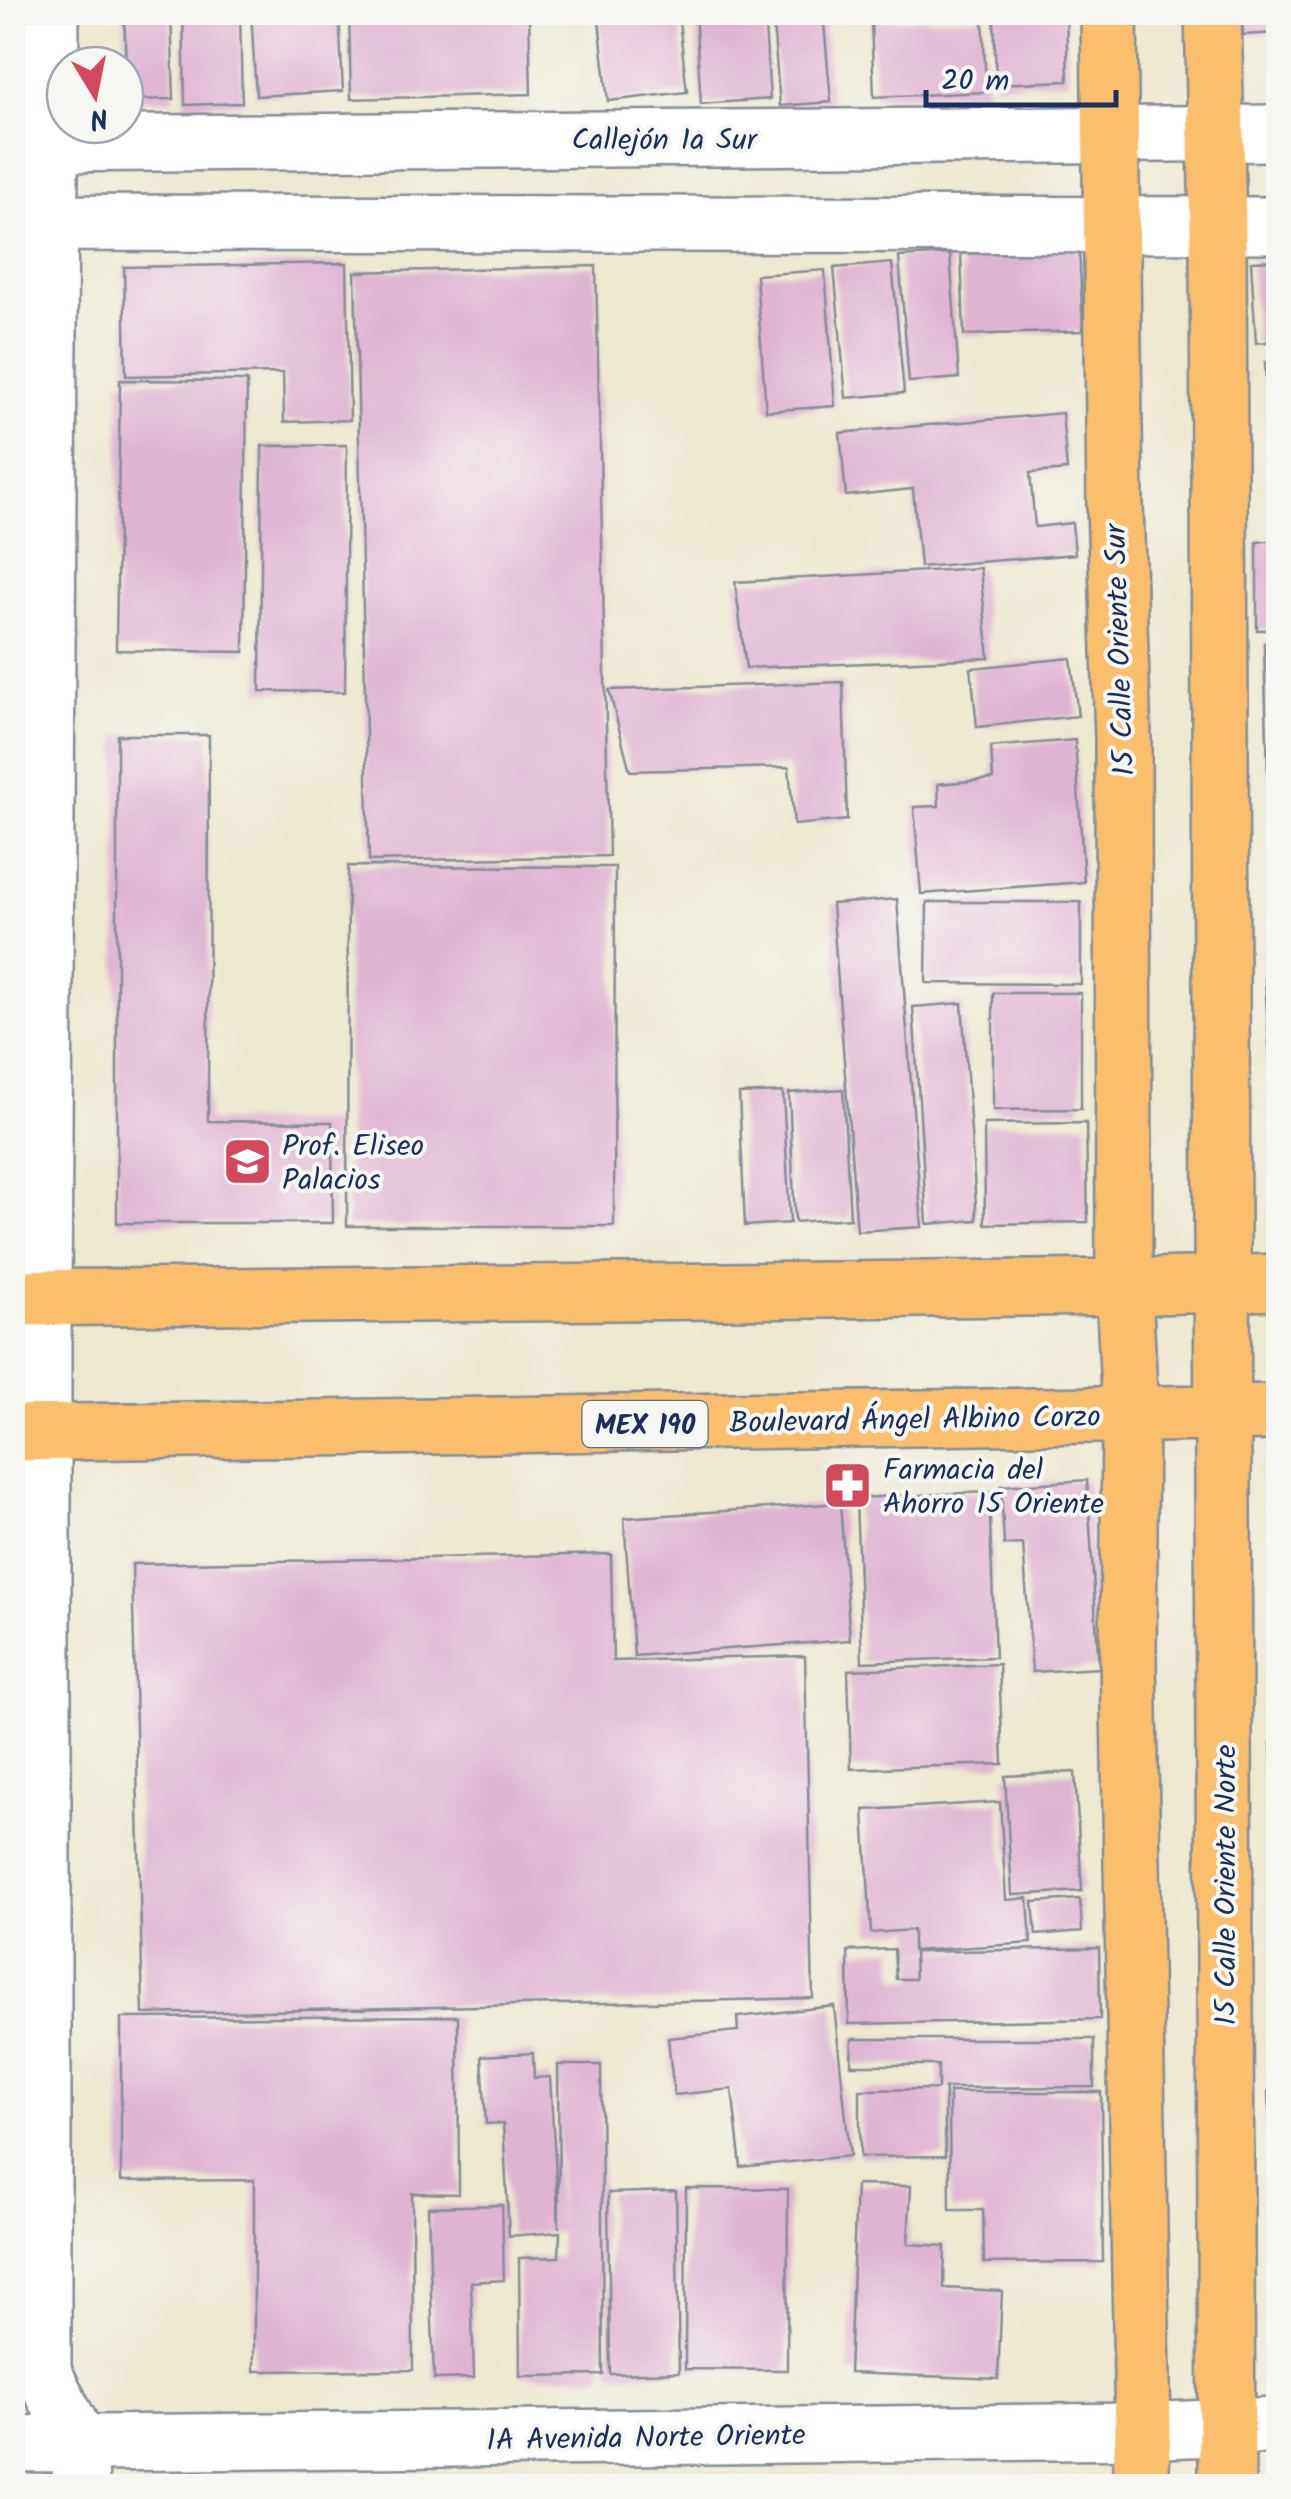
<svg xmlns="http://www.w3.org/2000/svg" width="1291" height="2499" font-family="Kalam,sans-serif">
<style>
.building{fill:#dfb4d1}
.lines{fill:none;stroke-linecap:round;stroke-linejoin:round}
.minor-casing{stroke:#848c97;stroke-width:60}
.major-casing{stroke:#848c97;stroke-width:60}
.minor{stroke:#fff;stroke-width:55}
.major{stroke:#fabe6d;stroke-width:55}
.labels{text-anchor:middle;stroke-width:8;stroke-linejoin:round;paint-order:stroke}
.shield{fill:#f6f6f2;stroke:#5d6b8a;stroke-width:2.5}
.shield-label{font-size:28px;font-weight:bold;fill:#1b2f5e}
.street-label{font-size:30px;fill:#1b2f5e;stroke:#f6f6f2}
.poi-label{font-size:30px;fill:#1b2f5e;stroke:#f6f6f2;text-anchor:start}
</style>
<rect width="100%" height="100%" fill="#f6f6f2"/>
<filter id="ink" filterUnits="userSpaceOnUse"><feTurbulence type="fractalNoise" baseFrequency=".01" numOctaves="2"/><feDisplacementMap in="SourceGraphic" scale="20" xChannelSelector="R" yChannelSelector="G"/><feConvolveMatrix kernelMatrix="1 2 1 2 8 2 1 2 1" color-interpolation-filters="sRGB"/></filter>
<filter id="wash" filterUnits="userSpaceOnUse"><feTurbulence type="fractalNoise" baseFrequency=".0048" numOctaves="4" result="noise"/><feDisplacementMap in="SourceGraphic" scale="40" xChannelSelector="R" yChannelSelector="G"/><feGaussianBlur stdDeviation="2.25" result="paint"/><feColorMatrix in="noise" values="0 0 0 0 0 0 0 0 0 0 0 0 0 0 0 0 0 1.4 0 .05"/><feComposite in="paint" operator="in"/></filter>
<g filter="url(#wash)">
<rect width="100%" height="100%" fill="#ede8d0"/>
<g id="blocks">
<path class="building" d="M124,12H171L174,99L127,100Z
M183,12H240L242,103L185,105Z
M251,12H339L343,91L256,96Z
M349,12H529L531,94L351,99Z
M598,12H678L687,92L608,101Z
M695,12H764L770,99L701,104Z
M772,12H823L831,102L780,106Z
M994,12H1066L1068,81L996,84Z
M1242,12H1278V33L1243,35Z
M983,17L986,92L874,97L871,21Z
M1079,248L1083,331L964,335L961,254Z
M950,254L959,378L909,382L899,257Z
M1278,260V341L1256,343L1251,261Z
M347,263L350,420L284,422L283,373L126,376L124,267Z
M892,263L904,393L846,398L834,268Z
M596,266L609,856L369,861L355,272Z
M825,270L835,406L766,411L756,275Z
M1265,362H1278V447H1268Z
M120,380L247,381L244,652L116,650Z
M1062,413L1067,470L1030,473L1035,527L1072,523L1075,554L920,567L913,489L846,496L840,433Z
M347,445L345,692L260,691L262,446Z
M1278,540V630H1257V542Z
M980,568L989,658L746,668L735,582Z
M1264,643H1278V773L1268,774Z
M1071,658L1078,716L977,727L971,668Z
M843,682L847,820L794,825L789,767L630,771L609,690Z
M117,735H209L208,1121L332,1122L333,1223H117Z
M1075,740L1084,882L921,894L914,807L939,806L938,784L993,779L991,747Z
M348,866L615,867L614,1226H347Z
M897,899L922,1227L857,1231L832,904Z
M927,902H1081V984L926,983Z
M1278,946V1159H1276L1263,947Z
M993,993H1081V1109L993,1110Z
M962,1003L977,1220L927,1224L913,1007Z
M843,1089L850,1218L795,1222L789,1093Z
M783,1092L790,1223L745,1226L739,1094Z
M1086,1123L1088,1222L985,1224L984,1124Z
M1087,1480L1099,1668L1032,1672L1023,1544L1004,1545L1001,1486Z
M989,1492L995,1657L862,1662L856,1498Z
M840,1503L850,1640L634,1656L624,1518Z
M611,1554L613,1661L805,1656L813,1998L143,2014L132,1564Z
M999,1664L1003,1764L851,1769L848,1670Z
M1271,1742H1278V1809H1273Z
M1075,1772L1082,1891L1012,1895L1005,1776Z
M1000,1802L1006,1900L1028,1898L1031,1943L913,1951V1930L871,1933L864,1810Z
M1080,1899L1082,1931L1036,1935L1033,1902Z
M1274,1899H1278V1938H1275Z
M1099,1948L1100,2019L849,2024L848,1951L894,1949L896,1979H915L914,1952Z
M834,2006L850,2156L741,2167L732,2089L674,2095L668,2038L738,2031L737,2017Z
M458,2016L459,2194L412,2193L413,2370L254,2371V2180L121,2181V2018Z
M1278,2031V2082H1270L1269,2032Z
M852,2039H1094V2087L945,2088V2156L860,2157V2090L938,2089V2065H851Z
M533,2053L534,2078L550,2077L559,2228L558,2065H601L603,2375L520,2376L519,2258L559,2257L560,2232L509,2236L503,2123L486,2124L482,2056Z
M949,2092H1101L1103,2262L984,2263L983,2210H950Z
M1268,2092H1278V2218H1276Z
M856,2185L911,2186L908,2244L945,2246L944,2288L1002,2291L998,2379L849,2373Z
M686,2188L788,2189L787,2370L685,2369Z
M676,2191L679,2372L610,2374L608,2193Z
M502,2205L504,2280L471,2282L474,2378L434,2379L428,2207Z"/>
</g>
</g>
<g filter="url(#ink)">
<use href="#blocks" fill-opacity="0" stroke="#848c97" stroke-width="2.5"/>
<g class="lines">
<defs>
<path id="minor" d="M51,12L43,1300V2372L79,2443L81,2486
M49,144L1278,133
M50,223L1278,225
M12,2444L1143,2431L1278,2425"/>
<path id="major" d="M1109,12L1115,506L1123,739L1124,1287L1130,1415L1128,1658L1143,2431L1140,2486
M1213,12L1218,226L1227,2486
M12,1298L1124,1287L1278,1282
M12,1433L1278,1412"/>
</defs>
<use href="#minor" class="minor-casing"/>
<use href="#major" class="major-casing"/>
<use href="#minor" class="minor"/>
<use href="#major" class="major"/>
</g>
</g>
<defs>
<symbol id="school-square" viewBox="-11 -11 22 22"><rect x="-9" y="-9" width="18" height="18" rx="4" fill="#d1495b" stroke="#f6f6f2"/><path d="M0-5L7-2L0 1L-7-2ZM-4 1L0 2.5L4 1V4Q0 6-4 4Z" fill="#fff"/></symbol>
<symbol id="pharmacy-square" viewBox="-11 -11 22 22"><rect x="-9" y="-9" width="18" height="18" rx="4" fill="#d1495b" stroke="#f6f6f2"/><path d="M-2-6h4v4h4v4h-4v4h-4v-4h-4v-4h4Z" fill="#fff"/></symbol>
</defs>
<g fill-rule="evenodd">
<use href="#school-square" x="220" y="1134" width="55" height="55"/>
<use href="#pharmacy-square" x="820" y="1458" width="55" height="55"/>
</g>
<g class="labels">
<rect class="shield" x="582.5" y="1401" width="125" height="46" rx="8"/>
<g class="shield-label">
<text x="645" y="1434">MEX 190</text>
</g>
<g class="street-label">
<text x="664" y="149">Callejón 1a Sur</text>
<text transform="translate(1119 650) rotate(-92)" y="10">15 Calle Oriente Sur</text>
<text transform="translate(915 1419) rotate(-1)" y="10">Boulevard Ángel Albino Corzo</text>
<text transform="translate(1225 1885) rotate(-90)" y="10">15 Calle Oriente Norte</text>
<text transform="translate(646 2437) rotate(-1)" y="10">1A Avenida Norte Oriente</text>
</g>
<g class="poi-label">
<text x="282" y="1155">Prof. Eliseo<tspan x="282" dy="34">Palacios</tspan></text>
<text x="883" y="1479">Farmacia del<tspan x="883" dy="34">Ahorro 15 Oriente</tspan></text>
</g>
</g>
<rect width="1291" height="2499" fill="none" stroke="#f6f6f2" stroke-width="50"/>
<g transform="translate(95 95) rotate(170)"><circle r="48" fill="#f6f6f2" stroke="#9ea6b7" stroke-width="2.5"/>
<path d="M0-8L18 38L0 25L-18 38Z" fill="#d1495b"/>
<text y="-15" font-size="28" font-weight="bold" text-anchor="middle" fill="#1b2f5e">N</text>
</g>
<path d="M926 90v15h190v-15" fill="none" stroke="#1b2f5e" stroke-width="5"/>
<text x="941" y="90" font-size="30" fill="#1b2f5e" stroke="#f6f6f2" stroke-width="8" paint-order="stroke">20 m</text>
</svg>
